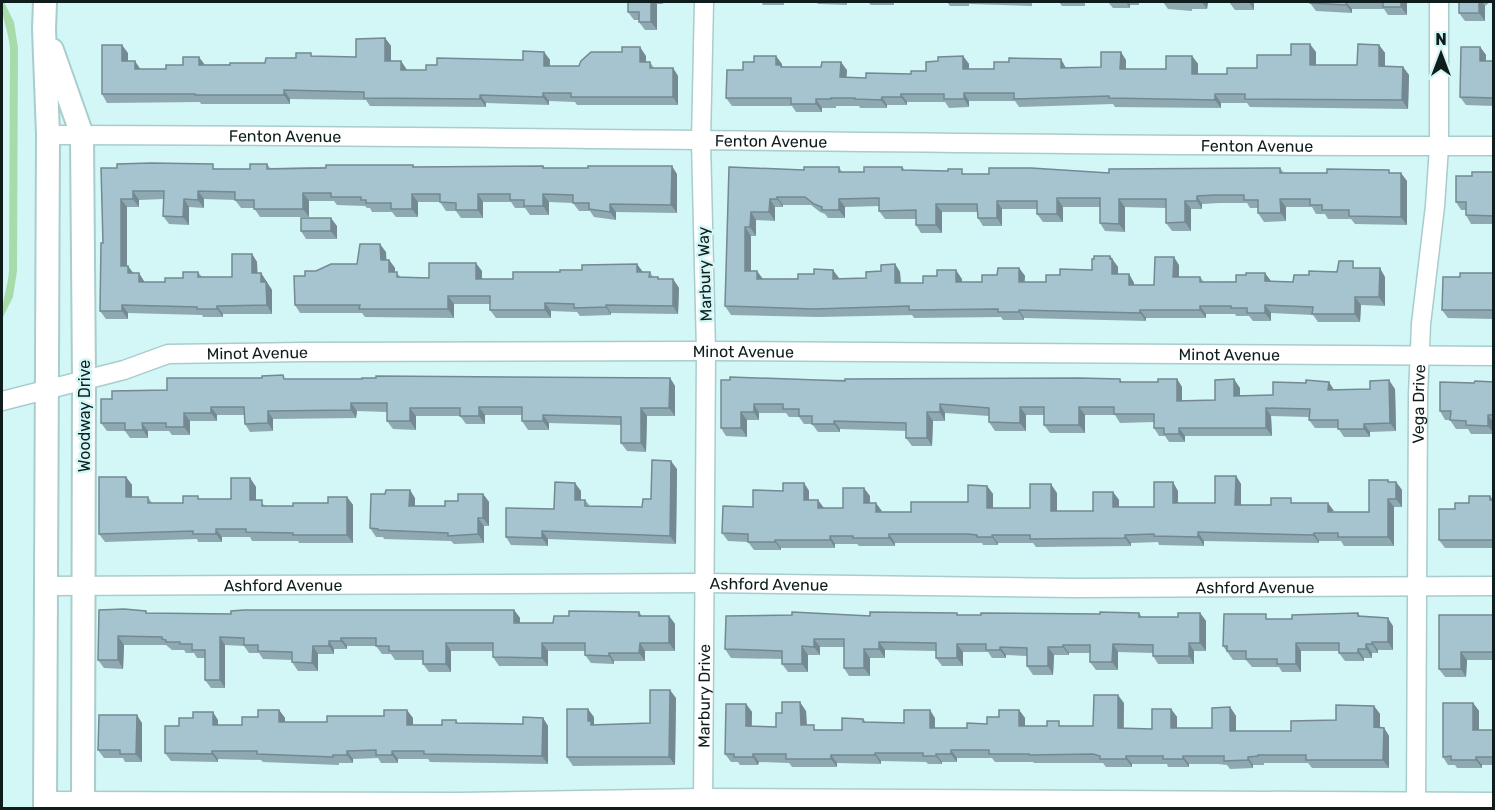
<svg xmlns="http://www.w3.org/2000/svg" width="1495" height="810" font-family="Rubik,sans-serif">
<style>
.green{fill:#a8dbaa}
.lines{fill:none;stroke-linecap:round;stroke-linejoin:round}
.minor-casing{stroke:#a9cccc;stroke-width:21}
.tertiary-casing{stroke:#a9cccc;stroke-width:26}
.minor{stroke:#fff;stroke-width:18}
.tertiary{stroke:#fff;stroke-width:22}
.wall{fill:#8ea9b2}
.shaded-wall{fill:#748991}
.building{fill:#a5c4cf;stroke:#748991;stroke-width:1.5}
.labels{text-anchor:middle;stroke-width:5;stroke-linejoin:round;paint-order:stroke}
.street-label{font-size:16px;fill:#0f1d1d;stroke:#d3f6f7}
</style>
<rect width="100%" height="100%" fill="#d3f6f7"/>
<path class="green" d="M2,2H4L14,22L18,48L17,271L13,297L2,319C1,302 8,288 9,271L10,48C9,32 1,17 2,2Z"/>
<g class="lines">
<defs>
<g id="minor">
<path id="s1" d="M48,135C530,135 1012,147 1494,146"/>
<path id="s2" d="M2,401L124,370L168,354L304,352L706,351L1494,356"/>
<path id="s3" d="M46,586L705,583L1076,588L1494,586"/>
<path d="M45,801L458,802L703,798L1494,802"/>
<path id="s4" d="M703,808L706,351L701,141L704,2"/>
<path id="s5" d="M1416,808L1418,395L1421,324L1435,206L1439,147V2"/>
</g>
<path id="tertiary" d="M52,50L82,135L84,381L83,808
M45,808L48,135L44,29L45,2"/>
</defs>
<use href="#minor" class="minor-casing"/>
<use href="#tertiary" class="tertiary-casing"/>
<use href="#minor" class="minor"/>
<use href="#tertiary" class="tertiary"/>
</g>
<path class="wall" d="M628,2H663V4H657V30H645L639,22V20H634L628,12Z
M761,2H784V5H763Z
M816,2H847V5L818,4Z
M868,2H894V5H871Z
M946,2H1032V6L969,4V6H950L947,2Z
M1059,2H1085V6H1062Z
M1108,2H1139V5H1130V8H1113Z
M1163,2H1208L1207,9H1192V11L1168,9Z
M1229,2H1254V10H1235Z
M1310,2H1407V15H1388L1384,9H1352V13L1316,11L1310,3Z
M1459,2H1490L1485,6V21H1465L1459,13Z
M385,38L391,46V61H401L407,70H426L437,65L523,60L544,52L550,60V66H579L646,56V62H650L654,68H673L678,76V105H577L575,102L549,101V105L486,103V107L370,106L366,100L290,99V104H201L200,102L107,103L102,94L128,53V61L140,69H166L205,65L265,63L313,56L356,57Z
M1379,45L1385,53V66L1403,67L1409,75L1408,109L1250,107L1247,103H1221V108L1115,107L1113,104L1019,107L1015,101H969V107L949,108L945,102H907V105H887V108H860L859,106H836V108H822V112H796L792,106H732L726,98L743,70L754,62L776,56L783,67L847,70L846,77L866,78L911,74L926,71L938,61L963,56L969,64V69L1101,67L1126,60V69H1166L1192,56L1198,64V74H1227L1257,68L1291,55L1316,52V65H1357Z
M1480,47L1486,55V61H1494V106L1466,105L1460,97Z
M267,164L270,168L413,165L414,167L543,166L545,168L677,174V213L616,212V220L594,217L590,211H579L573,203L549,202V215H530L525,208H515L511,202H483V218H461L456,211H446L440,202H418V217H396L392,212H372L370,208H367L365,206L337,205L334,201H309V217H260L254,208H241L235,200L204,199V208L189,207V225L169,224L163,216L164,199L139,200V207H127V266L133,273L144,281V282H165L183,278L198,272L202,277H232L252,254L257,262V273H261L272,290V314H223V317H203L202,315L128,313V319H106L100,311L103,243L101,168L250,169Z
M729,167L804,170L839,167L842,172H864L902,167L905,170L966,174L1109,173L1280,168L1284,173H1392L1407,181V225L1355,224L1351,219H1328L1325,214H1316L1312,207H1286V221L1264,222L1258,213V208H1250L1247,203H1220L1202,204V209H1191V231H1172L1166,223V208L1125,207V232L1105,231L1100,223V207H1063V222H1043L1037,214V209H1002V226H983L978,218L977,212H942V233H921L916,225V219H885L879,211V206L845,207V218H828L825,214L820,212L811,205H783V207H775V221L756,220V236H751V271L762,279L866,278L895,264L900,272L901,283H923L962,279V282H982L997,275L1019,268L1025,276L1024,282H1046L1060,275L1092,270L1110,256L1118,267V274H1129L1134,283V285H1154L1179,265V277H1200L1204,282L1271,281L1293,282L1309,275L1357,268L1385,277V306L1361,305L1360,322H1318L1313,315L1271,313V321H1253L1249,316H1236L1235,314H1206V318H1146V321L1024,318V320H1003L1001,317L914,318L912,315L819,317L731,315L725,306Z
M1494,172V224H1471L1466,215V210H1461L1456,202L1472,176Z
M337,226V239H306L301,231Z
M386,252V260H389L395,268V272L401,277L429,278L482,271V279H513L650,272L653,277H658L660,279H673L679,288L678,314L611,313V315L580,316L577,312L551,311V318H496L490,310V304H454V318L365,317L362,313H300L295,305L305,276L316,271L357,264Z
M1494,273V319L1448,318L1442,310L1460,277Z
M670,378L675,386V416H647L646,452L627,451L621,443V425L549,423V430H528L522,421V415H485V424H466L460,416H416V430L393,429L387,421V412L357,411L356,418L273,419V431L250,432L245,424V415H217V421H190V435H172L169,431H148V438H130L125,431H107L101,423L112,399L167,390L286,379H362Z
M1120,379L1122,382H1158L1177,379L1182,387V401L1215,400L1240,388V396L1273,395L1334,390L1395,389L1396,431L1370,432V437H1344L1338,428H1315L1309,420V417L1271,416L1272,436H1185V442H1169L1165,436H1159L1154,428V422L1120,423L1115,415H1085V433H1050L1044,425V415H1026V431H995L989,422V416L945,413V421H933L932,446H912L906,438V431L840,429V432H818L812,424H804L799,417H789L786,413H759V420H747V437L726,436L721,428V380Z
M1494,382V434H1471L1468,429H1456L1450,420H1445L1440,411L1474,383Z
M677,469L676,544L548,539V546L511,545L506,537L554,509L581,491V500H585L590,506L642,507L651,499Z
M1236,476L1241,484V505H1271L1294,503L1334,512H1369L1389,482H1396L1402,490V507H1394V546H1344L1341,541H1319V543L1204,541V546L1159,545L1158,542L1131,543V546L1036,547L1033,543H998V545H983L982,543H895V546H859L857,544H835V548H781V550H754L748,542L728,541L722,533L753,507L783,491L804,483L809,491V500L824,508H843L870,496V503L882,512H911L968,502L987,486L993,494V508H1030L1057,493V511H1093L1113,492L1119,500V507H1154L1178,491V503H1215Z
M126,477L132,485V497H148L152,503H183L200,499H231L250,478L256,487V500L266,506H293L328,503L347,497L353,505V543H299L298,541H252L250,537H222V542H198L197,539L105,542L99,534Z
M483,494L489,502V526H484V543L454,544L451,541L384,539L383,537H376L370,528L415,498V506H445L458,501Z
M1490,496L1494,500V548H1445L1439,540L1455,509Z
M124,609L148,613L231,614L514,610L520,618V623H553L569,616L639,612L642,616H669L675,624V651H645V661H614V664L591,663L585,655V651H548V666H499L493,657V651H451V672H429L423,664V660H395L391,654H382L376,646H347V649H334V654H318V671H298L292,662V660L263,659L259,653H249L244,646L225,645V688H211L205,680V658H197L194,653H186L184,650H172L166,645H124L123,669L104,668L98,660Z
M1139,613L1142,617H1178L1200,613L1206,621V651H1194V664H1158L1153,656V653L1118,652V670H1096L1090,662V653H1069V655H1054L1053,675H1033L1027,666V656L1006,655V658H992L988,652H963V666H942L936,658V651L885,650V658H870V676H849L844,668V647H820V655H808V672H788L782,664V659L731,658L725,649L870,616L1100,614Z
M1358,613L1360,616L1393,626V650H1378V653H1372V658H1364V661H1345L1339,653V651H1301V672H1282L1279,667H1252L1246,660H1233L1223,646L1269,619H1292Z
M1494,615V660H1467L1466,677H1445L1439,669Z
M676,698L675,765L573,766L567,757L594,717V725L650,723Z
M1124,703V729H1152L1171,709L1177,717V728H1212L1230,707L1236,716V731H1291L1336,720L1374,706L1380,714V728H1384L1389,736V768H1312L1308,763H1264V765H1253V768L1230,769L1227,765L1218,764H1189V767H1168L1167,764H1132V767H1106L1103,763H1034L1033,762H995L992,758H957V762H942V764H928L926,762L881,761V764L837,763V767H792L789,763L759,762L758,765H740L738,762H731L725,754L746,704L752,712V726L776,727L806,711L807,725L817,730H842L863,719L866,722L904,723L935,718V728H967L987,724L999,717L1019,710L1025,718V726H1093Z
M1473,703L1479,711V730H1494V765H1482V768H1457L1455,765H1448L1443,757Z
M279,710L285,718V722H327L413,718V725H442L456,720L458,723L523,724L543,718L548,726V764L430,762L428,759H398V763H381L378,758L353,759V763H339V765L263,762L261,760L218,759V762L171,761L165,753L179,726L218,720V725H242L258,717Z
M142,723V762H125L123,758H104L98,750Z"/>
<path class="shaded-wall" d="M651,2H655L657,4V30L651,22Z
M1126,2H1128L1130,5V8Z
M1202,2H1208L1207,9Z
M1249,2H1254V10Z
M1346,2L1352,9V13L1346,5Z
M1401,2H1407V15L1401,7Z
M1479,2H1482L1485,6V21L1479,13Z
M385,38L391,46V70L385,61Z
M1310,44L1316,52V73L1310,65Z
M122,45L128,53V70L122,61Z
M1379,45L1385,53V75L1379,66Z
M640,47L646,56V70L640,62Z
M1480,47L1486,55V69L1480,61Z
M544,52L550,60L549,74L544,66Z
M1121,52L1126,60V77L1120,69Z
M776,56L782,64V66L787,73L776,65Z
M963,56L969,64V77L963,69Z
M1192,56L1198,64V82L1192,74Z
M199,57L205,65H199Z
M1061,59L1066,68H1061Z
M135,61L141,70L135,69Z
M401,61L407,70V78L401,70Z
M841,62L847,70L846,86L840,77Z
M1403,67L1409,75L1408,109L1402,100Z
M673,68L678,76V105L673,97Z
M284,90L290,99V104L284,95Z
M543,93L549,101V105L543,97Z
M964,93L969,101V107L964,99Z
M901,94L907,102V105L901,97Z
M1215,94L1221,103V108L1215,100Z
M480,95L486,103V107L480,99Z
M882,97L887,105V108L881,100Z
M816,99L822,108V112L816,104Z
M672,166L677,174V213L671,205Z
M1401,173L1407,181V225L1401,217Z
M133,191L139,200V207L133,199Z
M198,191L204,199V208L198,200Z
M303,193L309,201V217L303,209Z
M412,194L418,202V217L412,209Z
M478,194L483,202V218L478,210Z
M543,194L549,202V215L543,206Z
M1197,196L1202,204V209L1197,201Z
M777,197L783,205V207L777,199Z
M1057,198L1063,207V222L1057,214Z
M121,199L127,207V274L121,266Z
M184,199L189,207V225L183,217Z
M770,199L775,207V221L769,212Z
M839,199L845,207V218L839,210Z
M1119,199L1125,207V232L1119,224Z
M1280,199L1286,207V221L1281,213Z
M997,201L1002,209V226L997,218Z
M1185,201L1191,209V231L1185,222Z
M610,204L616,212V220L610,212Z
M936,204L942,212V233L936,225Z
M751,212L756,220V236L750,227Z
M331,218L337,226V239L331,231Z
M745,227L751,236V279L745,271Z
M380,244L386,252L387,268L381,260Z
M252,254L257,262L258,281L252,273Z
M1110,256L1118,267V283L1112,274Z
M1174,257L1179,265V285L1173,277Z
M389,260L395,268V280L389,272Z
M476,263L482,271V287L476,279Z
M637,264L643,272H637Z
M895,264L900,272L901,291L895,283Z
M128,266L134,274L128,273Z
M1019,268L1025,276L1024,290L1019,282Z
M1380,268L1385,277V306L1379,297Z
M833,270L839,278V287L833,279Z
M956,270L962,279V291L956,282Z
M757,271L763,279H757Z
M139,273L144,281V291L139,282Z
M261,273L272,290V314L267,305L261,282Z
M1265,273L1271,281H1265Z
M1129,274L1134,283V293L1129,285Z
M673,279L679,288L678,314L673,306Z
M448,296L454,304V318L448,309Z
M1355,297L1361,305L1360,322L1355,314Z
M545,303L551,311V318L545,310Z
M122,305L128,313V319L122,311Z
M606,305L611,313V315L606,307Z
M1265,305L1271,313V321L1265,313Z
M217,306L223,314V317L217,309Z
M1200,306L1206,314V318L1200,310Z
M1019,310L1024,318V320L1019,312Z
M1140,310L1146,318V321L1140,313Z
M670,378L675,386V416L669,408Z
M1177,379L1182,387V409L1177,401Z
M1234,379L1240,388V404L1234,396Z
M1389,380L1395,389L1396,431L1390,423Z
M1329,382L1334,390H1328Z
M351,403L357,411L356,418L351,410Z
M754,404L759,413V420L754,412Z
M940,404L945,413V421L940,412Z
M211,407L217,415V421L211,413Z
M479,407L485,415V424L479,416Z
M1020,407L1026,415V431L1020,423Z
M1079,407L1085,415V433L1079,425Z
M410,408L416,416V430L410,421Z
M641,408L647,416L646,452L641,443Z
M1266,408L1271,416L1272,436L1266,428Z
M268,411L273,419V431L268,423Z
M741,412L747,420V437L741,428Z
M927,412L933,421L932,446L927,438Z
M184,413L190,421V435L184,427Z
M543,415L549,423V430L543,421Z
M1488,415L1494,423V433L1488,426Z
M834,421L840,429V432L834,424Z
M142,423L148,431V438L143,430Z
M1364,424L1370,432V437L1364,429Z
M1179,428L1185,436V442L1179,434Z
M671,461L677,469L676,544L670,536Z
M1236,476L1241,484V513L1235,505Z
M126,477L132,485V505L126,497Z
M250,478L256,487V508L250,500Z
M1173,482L1178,491V511L1173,503Z
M1396,482L1402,490V507L1396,499Z
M575,483L581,491V508L575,500Z
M804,483L809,491V508L804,500Z
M1051,484L1057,493V519L1051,511Z
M987,486L993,494V517L987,508Z
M864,488L870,496V511L864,503Z
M410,490L415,498V514L409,506Z
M1113,492L1119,500V516L1113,507Z
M483,494L489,502V526L483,518Z
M347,497L353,505V543L347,535Z
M1388,499L1394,507V546L1388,537Z
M818,500L824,508H818Z
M876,503L882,511L876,512Z
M1328,503L1334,511L1328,512Z
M478,518L484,526V543L478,534Z
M216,529L222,537V542L216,534Z
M542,531L548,539V546L542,538Z
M1198,532L1204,541V546L1198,537Z
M1314,533L1319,541V543L1313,535Z
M889,534L895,543V546L889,538Z
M992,535L998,543V545L992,537Z
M1125,535L1131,543V546L1125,538Z
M830,536L835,544V548L830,540Z
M775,540L781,548V550L775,542Z
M514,610L520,618V631L514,623Z
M1200,613L1206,621V651L1200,643Z
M669,616L675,624V651L669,643Z
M1388,618L1393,626V650L1388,642Z
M118,636L124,645L123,669L118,660Z
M220,637L225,645V688L220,680Z
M341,638L347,646V649L341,641Z
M814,639L820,647V655L814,647Z
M329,641L334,649V654L329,646Z
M879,642L885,650V658L879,649Z
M1372,642L1378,650V653L1372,644Z
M446,643L451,651V672L446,664Z
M542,643L548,651V666L542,658Z
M640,643L645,651V661L639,653Z
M1189,643L1194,651V664L1189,656Z
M1296,643L1301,651V672L1296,664Z
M957,644L963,652V666L957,658Z
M1113,644L1118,652V670L1112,662Z
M1366,644L1372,653V658L1366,649Z
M1063,645L1069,653V655L1063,647Z
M313,646L318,654V671L312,663Z
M802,646L808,655V672L802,664Z
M1000,647L1006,655V658L1000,650Z
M1048,647L1054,655L1053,675L1048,666Z
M864,649L870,658V676L864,668Z
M1358,649L1364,658V661L1358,653Z
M1461,652L1467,660L1466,677L1461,669Z
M609,653L614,661V664L609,656Z
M670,690L676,698L675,765L669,757Z
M1118,695L1124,703L1123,737L1118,728Z
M800,702L806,711L807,733L801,725Z
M1473,703L1479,711V738L1473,730Z
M746,704L752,712L751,734L746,726Z
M1374,706L1380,714V736L1374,727Z
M1230,707L1236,716V739L1230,731Z
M588,709L594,717V725L597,733L588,721Z
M1171,709L1177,717V736L1171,728Z
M279,710L285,718V730L279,722Z
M407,710L413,718V733L407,725Z
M930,710L935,718V736L930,728Z
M1019,710L1025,718V735L1019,726Z
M213,712L218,720V733L213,725Z
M137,715L142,723V762L136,754Z
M543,718L548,726V764L542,756Z
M1384,728L1389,736V768L1383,760Z
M951,750L957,758V762L951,754Z
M212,751L218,759V762L212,754Z
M347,751L353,759V763L347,755Z
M392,751L398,759V763L392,755Z
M875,753L881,761V764L875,755Z
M753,754L759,762L758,765L753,757Z
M936,754L942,762V764L936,756Z
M831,755L837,763V767L831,759Z
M1126,756L1132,764V767L1126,759Z
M1183,756L1189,764V767L1183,759Z
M1248,757L1253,765V768L1248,760Z
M1476,757L1482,765V768L1476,760Z"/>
<path class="building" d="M628,2H651V22H639V12H628Z
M1310,2H1346V5L1310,3Z
M1383,2H1401V7H1383Z
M1459,2H1479V13H1459Z
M385,38V61H401V70H426V65H437V58L523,60V51L544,52V66H579L581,61L591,52H622V47H640V62H650V68H673V97H571V93H543V97L480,95V99L364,98V92L284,90V95H195V94H102V45H122V61H135V69H166V65H183V57H199V65H230V63H265L266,58H296V53H311V56L356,57V39Z
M1291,44H1310V65H1357L1358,44L1379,45V66L1403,67L1402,100L1245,99V94H1215V100L1109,98V96L1014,99V93H964V99H944V94H901V97H882L881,100L855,99V98H831V99H816V104H791V98H726L727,70H743V62H754V56H776V65H781V67H821L822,62H841L840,77L866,78V73L911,74V71H926V62L938,61V57L963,56V69H994V62H1009V58L1061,59V68L1101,67V52H1121L1120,69H1166V56H1192V74H1227V68H1257V55H1291Z
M1461,47H1480V61H1494V98L1460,97Z
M151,163L213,164V169H250V164H267V169L326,168V165H413V167L543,166V168H588V166H672L671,205L610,204V212L589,209V203H573V195L543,194V206H524V200H510V194H478V210H456V203L440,202V194H412V209H391V203H366V200H361V197H331V193H303V209H254V200H235V192L198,191V200L184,199L183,217L163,216L164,191H133V199H121V266H128V273H139V282H165V278H183V272H198V277H232V254H252V273H261V282H266L267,305L217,306V309H197V307L122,305V311H100L101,243H103L101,168H117V164Z
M729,167L804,170V167H839V172H864V167H902V170L948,171V169H962V174H989V168H1031L1109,173V169L1280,168V173H1327V169L1389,170V173H1401V217L1349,216V210H1322V205H1310V199H1280L1281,213H1258V200H1244V195H1215L1197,196V201H1185V222L1166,223V199H1119V224L1100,223V198H1057V214H1037V201H997V218H978L977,204H936V225H916V210L879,211V198L839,199V210H822V207L814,204L805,197H777V199H770L769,212H751L750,227H745V271H757V279H798V274H814V269L833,270V279L866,278V272L881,271V265L895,264V283H923V276H937V270H956V282H982V275H997L998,268H1019V282H1046V275H1060V269L1092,270V259H1094V256H1110V259H1112V274H1129V285H1154L1155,257H1174L1173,277H1200V282H1236V275H1246V273H1265V281L1293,282L1294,275H1309V271L1337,272L1339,261H1353V268H1380L1379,297H1355V314H1312L1313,307L1265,305V313H1247V308H1231V306H1200V310H1140V313L1019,310V312H998V309L909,310V306L814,309L725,306Z
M1472,172H1494V216L1466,215V202H1456V176H1472Z
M301,218H331V231H301Z
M360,244H380L381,260H389V272H397V277L429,278V263H476V279H513V272H560V270H582V265L637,264V272H650L649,277H658V279H673V306L606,305V307L574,308V304L545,303V310H490V296H448V309H359L360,305H295L294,276H305V271H316L331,264H357Z
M1460,273H1494V310H1442L1443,277H1460Z
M283,375L284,379H362V378H376V376L670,378L669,408H641V443H621V417L543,415V421H522V407H479V416H460V408H410V421H387V403H351V410L268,411V423L245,424L244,407H211V413H184V427H166V423H142L143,430H125V423H101V399H112V391L167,390V378H262V376Z
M730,377L845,381V379L1079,378L1120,379V382H1158V379H1177V401L1215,400V380L1234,379V396L1273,395V382L1306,383V380L1329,382L1328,390L1370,389V381L1389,380L1390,423L1364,424V429H1338V420H1309L1310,409L1266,408V428H1179V434H1164V428H1154V414H1114V407H1079V425H1044V407H1020V423L989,422V408L940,404V412H927V438H906V423L834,421V424H812V416H799V409H783V404H754V412H741V428H721V380H730Z
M1475,381L1494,382V415H1488V426L1466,425V421L1450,420L1451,411H1440V382L1474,383Z
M652,460L671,461L670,536L542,531V538L506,537V508L554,509L555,482L575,483V500H585V506L642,507L643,499H651Z
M1215,476H1236L1235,505H1271V498H1291V503H1328V512H1369V480H1388V482H1396V499H1388V537H1338V533H1314L1313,535L1198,532V537L1154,536V534L1125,535V538L1030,539V535H992V537H977V535L968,534H889V538H853V536H830V540H775V542H748V534L722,533L723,506L753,507V490L783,491V483H804V500H818V508H843V488H864V503H876V512H911V502H968V485L987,486V508H1030V484H1051V511H1093V492H1113V507H1154V482H1173V503H1215Z
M99,477H126V497H148V503H183V496H198V499H231V478H250V500H262V506H293V503H328V497H347V535H293V533L246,532V529H216V534H193V531L99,534Z
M386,490H410L409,506H445V501H458V494H483V518H478V534L448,536V533L378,530V529L370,528L371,494H385Z
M1469,496H1490V500H1494V540H1439V509H1455V503H1469Z
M124,609L146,611V613L231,614V611L244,610H514V623H553L554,616H569V611L639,612V616H669V643H640L639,653H609V656L585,655V643H542V658L493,657V643H446V664H423V651H389V646H376V638H341V641H329V646H313L312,663L292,662V652L258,651V645H244V638L220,637V680H205V650H192V644H180V642H166V640L162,639V637L118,636V660H98L99,610Z
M792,612L870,616V612L957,613V615H981V613L1100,614V612L1139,613V617H1178V613H1200V643H1189V656H1153V645L1113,644L1112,662H1090V645H1063V647H1048V666H1027V648L1000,647V650H986V644H957V658H936V643L879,642V649H864V668H844V639H814V647L802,646V664H782V651L725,649L726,616L792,615Z
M1358,613V616L1388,618V642H1372V644H1366V649H1358V653H1339V643H1296V664H1277V659H1246V651H1227V646H1223L1224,614H1266V619H1292V615Z
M1439,615H1494V652H1461V669H1439Z
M650,690H670L669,757H567V709H588V721H591V725L650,723Z
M1094,695H1118V728L1152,729V709H1171V728H1212V708L1230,707V731H1291V721L1336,720V705L1374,706V727L1384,728L1383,760H1306V755H1258V756L1248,757V760L1224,761V756H1183V759H1163V756H1126V759H1100V756L1093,754L1029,755V754H989V750H951V754H936V756H923V753H875V755H831V759H786V754H753V757H734V754H725L726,704H746V726L776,727V713H782V702H800L801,725H814V730H842V718L863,719V722L904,723V710H930V728H967V723L987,724V717H999V710H1019V726H1047V721H1059V726H1093Z
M1443,703H1473V730H1494V757H1476V760H1451V756L1443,757Z
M258,710H279V722H327V716H384V710H407V725H442V720H456V723L523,724V717L543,718L542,756L424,754V751H392V755H376V750L347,751V755H333V757L257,754V751H212V754L165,753V726H179V718H193V712H213V725H242V717H258Z
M99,715H137L136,754H120V750H98Z"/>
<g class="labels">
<g class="street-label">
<text dy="6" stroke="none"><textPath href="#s1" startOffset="237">Fenton Avenue</textPath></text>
<text dy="6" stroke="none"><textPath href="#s1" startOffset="723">Fenton Avenue</textPath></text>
<text dy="6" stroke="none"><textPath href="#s1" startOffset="1209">Fenton Avenue</textPath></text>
<text transform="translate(704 274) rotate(-92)" y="6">Marbury Way</text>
<text dy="6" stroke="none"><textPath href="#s2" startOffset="748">Minot Avenue</textPath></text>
<text dy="6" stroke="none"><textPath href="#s2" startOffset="262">Minot Avenue</textPath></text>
<text dy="6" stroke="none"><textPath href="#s2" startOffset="1234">Minot Avenue</textPath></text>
<text dy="6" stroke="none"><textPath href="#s5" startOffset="404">Vega Drive</textPath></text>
<text transform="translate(84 416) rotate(-90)" y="6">Woodway Drive</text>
<text dy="6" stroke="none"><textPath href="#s3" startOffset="723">Ashford Avenue</textPath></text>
<text dy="6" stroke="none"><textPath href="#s3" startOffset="237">Ashford Avenue</textPath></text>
<text dy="6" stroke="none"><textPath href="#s3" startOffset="1209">Ashford Avenue</textPath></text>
<text dy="6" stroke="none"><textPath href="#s4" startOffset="112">Marbury Drive</textPath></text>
</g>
</g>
<rect width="1495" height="810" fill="none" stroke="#0f1d1d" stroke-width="6"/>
<g transform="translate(1441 54)" stroke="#d3f6f7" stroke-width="4.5" paint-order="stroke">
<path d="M0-4.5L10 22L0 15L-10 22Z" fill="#0f1d1d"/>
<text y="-9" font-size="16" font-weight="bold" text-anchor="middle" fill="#0f1d1d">N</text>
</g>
</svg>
